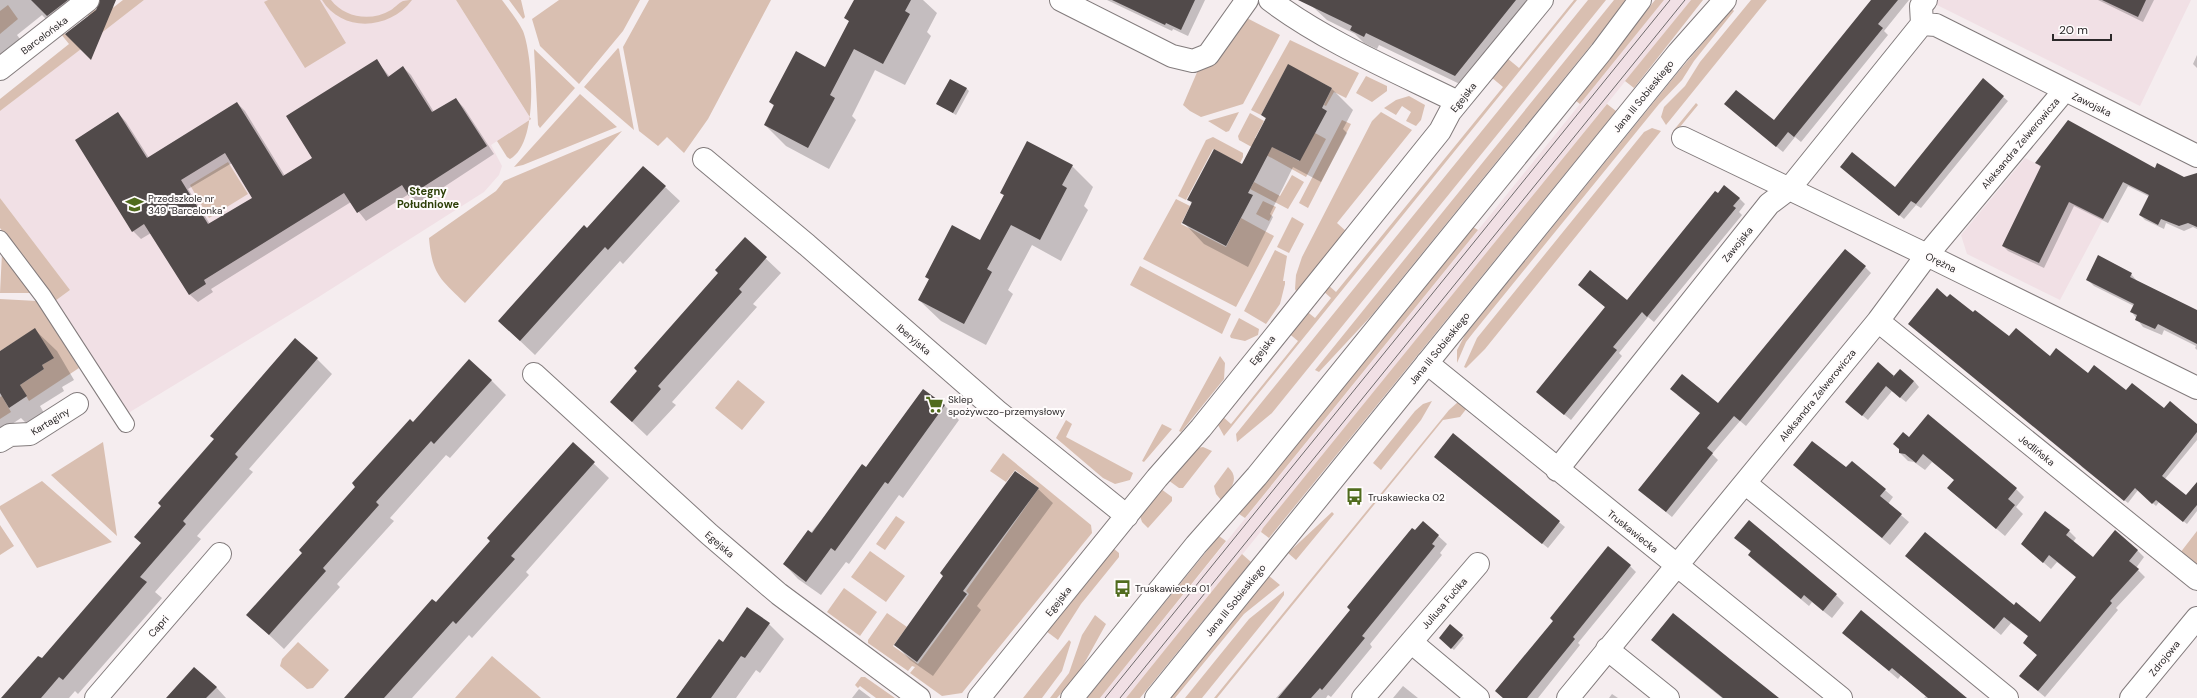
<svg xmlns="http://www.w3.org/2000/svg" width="2197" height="698" font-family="'DM Sans',sans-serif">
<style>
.built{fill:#f1e0e5}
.green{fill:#d9bfb1}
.shadow{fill:#0003;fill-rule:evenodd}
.building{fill:#514a4a;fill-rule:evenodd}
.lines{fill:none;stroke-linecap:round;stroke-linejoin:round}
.pedestrian-casing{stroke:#827b7c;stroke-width:18}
.minor-casing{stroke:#827b7c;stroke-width:24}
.secondary-casing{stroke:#827b7c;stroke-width:24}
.pedestrian{stroke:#fff;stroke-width:16}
.minor{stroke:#fff;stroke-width:22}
.secondary{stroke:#fff;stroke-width:22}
.tram{stroke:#6f6a6c;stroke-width:1}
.labels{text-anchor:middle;stroke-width:4;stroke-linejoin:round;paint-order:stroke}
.street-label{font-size:10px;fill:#2c292a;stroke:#fffcfc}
.poi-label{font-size:10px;fill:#2c292a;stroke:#fffcfc;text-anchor:start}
.neighbourhood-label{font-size:11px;font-weight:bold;fill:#2e4009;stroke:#fffcfc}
</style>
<rect width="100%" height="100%" fill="#f5edef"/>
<path class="built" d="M144,0H456L531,119L491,145L502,166L499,175L484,192L317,298L130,412H123L55,301L70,290L0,198V111Z
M1664,0H1691L1126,698H1100Z
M1932,0H2191L2140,106L1931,2Z
M2025,158L2112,202L2060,300L1967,254L1961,235Z"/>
<path class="green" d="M123,0H144L95,38C90,26 83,17 93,6L101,17Z
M268,0H320L346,43L305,68L264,2Z
M322,0H331C345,18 371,22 391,10C400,4 399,0 412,0C390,30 342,33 322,0Z
M456,0H502C509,10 518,20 523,31C533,57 539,144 510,159L507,157L497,141L531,119Z
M509,0H521L525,17L523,19Z
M559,0H640L623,31L579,84L540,46L532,19Z
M649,0H771L708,119L684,153L667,137L658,146L639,131L623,47Z
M1574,0H1577L1224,436L1218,425L1221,415L1231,424L1298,341L1287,332L1305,310L1315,318L1331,298L1322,290L1327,284L1336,292L1503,87L1491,77L1507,58L1519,68Z
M1588,0H1606L1272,413L1237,442L1236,434Z
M1614,0H1626L1592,44L1372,315L1319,372L1315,370Z
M1655,0H1664L1580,104L1576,101Z
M1691,0H1703L1634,88L1625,81Z
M1751,0H1767L1666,125L1661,117L1664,107L1685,86L1700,62Z
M8,5L18,19L0,34V11Z
M1732,9L1734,11L1694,61L1682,80L1659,104L1473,333L1466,342L1457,363V350L1465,335L1679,71Z
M1243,16L1280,35L1243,104L1201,117L1190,111L1183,105L1198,70Z
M61,34H69L85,46L0,111V99L69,44Z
M1290,40L1359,73L1346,98L1334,92L1326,106L1324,105L1332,88L1288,65L1261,115L1251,110Z
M618,48L619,49L634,130L584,87Z
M534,49L575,88L540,128L538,125Z
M1366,76L1387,86V91L1372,102L1356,93Z
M580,94L617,127L523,165L514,167Z
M1409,96L1425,105L1421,120L1416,126L1406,121L1411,112L1402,106L1396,115L1384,108L1396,100Z
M1696,103L1698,105L1675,133L1673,131Z
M1607,104L1616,111L1269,538L1261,532L1263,528Z
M1239,112L1229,131L1226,132L1208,121Z
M1381,112L1412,130L1337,223L1347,232L1299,291H1296L1295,289L1296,275L1302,257L1372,121Z
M1250,113L1264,121L1255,138L1299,161L1315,133L1326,139L1306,177L1239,140L1238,136Z
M1342,120L1351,124L1308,208L1299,203Z
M1652,128L1661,131L1485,349L1466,368L1464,367L1477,338L1644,132Z
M622,131L465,303C440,279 432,274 429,238L496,191L504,181Z
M1213,137L1243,153V157L1240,163L1213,149L1186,200L1178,196L1206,140Z
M228,162L248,194L209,218L190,185Z
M1292,175L1304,182L1288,209L1250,189L1254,182L1280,196Z
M0,198L70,290L55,301L0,228Z
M1176,199L1190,206L1181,224L1226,247L1241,218L1274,236L1236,307L1143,259Z
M1263,201L1276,207L1269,221L1256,214Z
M1292,217L1304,224L1289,253L1277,247Z
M1473,227L1478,230L1245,518L1239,514Z
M1275,250L1287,256L1283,281H1285V284L1280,304L1266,324L1244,311Z
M2,253L31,293H0Z
M1140,266L1231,314L1222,334L1130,285Z
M0,299L37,301L79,368L29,401L20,385L44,369L42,365L53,358L35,329L0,351Z
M1239,318L1259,329L1258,335L1245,341L1231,338L1230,336Z
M1220,356L1225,363L1224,379L1181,432L1179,431Z
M738,380L765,402L742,430L715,408Z
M2,396L11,412L0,419V397Z
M1432,401L1421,420L1381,470L1373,463L1415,411L1423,404Z
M1458,402L1467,408L1460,417L1443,420L1217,698H1214L1449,410Z
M1066,420L1072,424L1066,437L1133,473L1130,480L1115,484L1103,478L1056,438Z
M1162,424L1172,429L1144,462L1142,461Z
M103,442L117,536L51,475Z
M1203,447L1212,451L1183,488H1179L1168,480L1197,448Z
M1003,453L1091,525L1092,533L962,693L942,696L910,673L915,667L912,666L908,671L868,643V640L887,613L907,627L893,646L918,664L969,594L966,591L1039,488L1015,470L1006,482L990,471Z
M1228,467C1241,479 1230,490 1221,500L1216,494L1214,486Z
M42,481L112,542L37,568L0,509V506Z
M1161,489L1172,497V501L1148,528L1142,522L1140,516Z
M1332,512L1334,514L1296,560L1288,553Z
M896,516L905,522L885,550L876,544Z
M0,525L14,546L0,555Z
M2197,531V567L2180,553Z
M1219,536L1226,541L1100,698H1087Z
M1113,548L1119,553V557L1081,604L1058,640L1046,631Z
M870,551L905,576L886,602L851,577Z
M1242,554L1251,562L1140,698H1126Z
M1269,576L1280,585L1244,614L1175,698H1170Z
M844,588L877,612L860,636L827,612Z
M1284,591V595L1274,609L1202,698H1185L1249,619Z
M1095,615L1106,624L1080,671L1057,698H1050L1069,673L1082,635Z
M1069,640L1071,642L1062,671L1042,698H1023Z
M298,642L329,670L313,688L307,689L280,666L282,659Z
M492,656L541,698H455Z
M861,677H865L895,698H876L860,686L858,688L855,685Z"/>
<path class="shadow" d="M0,0H76L48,21L42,15L17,35L20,39L3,52L6,56L0,61Z
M855,0H923L937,13L927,32L931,36L905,85L875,70L852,116L856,120L829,169L786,146L765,125L774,106L770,102L826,68L850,22L846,18Z
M1107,0H1205L1188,36L1173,29L1172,31Z
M1317,0H1540L1468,88L1379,45L1377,49L1364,43L1355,34L1327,20L1313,7Z
M1872,0H1909L1884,31L1888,35L1801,142L1795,137L1783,152L1732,110L1774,121Z
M2098,0H2154L2143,22Z
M2197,55V68L2193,64Z
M377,61L390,77L403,67L411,75L434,112L456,99L464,108L494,154L418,204L409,194L366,221L351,202L211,289L213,292L198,302L189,294L151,233L141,239L133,231L118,113L126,122L149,158L237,103L245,111L285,176L313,158ZM232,163L254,198L210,224L188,189Z
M1289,66L1332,89L1353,110L1343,129L1347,133L1321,182L1293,167L1270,214L1273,217L1248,267L1204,244L1183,222L1192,204L1189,200L1242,165L1266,119L1262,115Z
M1983,80L2008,101L1921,208L1916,205L1904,219L1846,171L1895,189Z
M966,88L969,91L956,115L937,104Z
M2037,163L2155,169L2184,178L2197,174V229L2193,227L2184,231L2166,223L2164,229L2145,220L2140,215L2150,197L2128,186L2108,223L2074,206L2044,268L2008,251L2003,246L2041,168Z
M1072,166L1093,187L1084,206L1088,210L1061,261L1032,245L1008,290L1013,294L986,345L941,321L919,300L930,280L926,277L981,241L1005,196L1001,193Z
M665,187L680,201L623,264L620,261L535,355L499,321L587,230Z
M1739,198L1745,204L1739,212L1742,215L1654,322L1648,317L1619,353L1622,356L1571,420L1544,398L1606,308L1579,285L1627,302Z
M745,239L781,273L753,304L757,307L672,402L676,405L647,436L611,402L719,273Z
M1865,267L1871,273L1746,426L1740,421L1712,454L1718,460L1672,517L1646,496L1701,414L1677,395L1718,405Z
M2131,274L2137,281L2197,311V350L2195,348L2196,346L2164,330L2162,335L2143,327L2131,311L2134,306L2094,286L2087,279Z
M1948,298L2009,338L2197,425V440L2165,479L2186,497L2197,483V511L2187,524L2159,502L2156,506L2138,490L2128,503L2082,467Z
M35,330L57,351L74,380L62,387L64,391L40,406L47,418L31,428L21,418L0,432V352Z
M317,359L332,374L249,469L253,472L197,536L201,539L155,592L162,598L78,694L75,691L69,698H2L42,660L142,544L163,506L215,439Z
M1894,377L1914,381L1919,387L1906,402L1892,391L1868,420L1852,407Z
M491,380L506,395L450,458L446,455L390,518L394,521L337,584L340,587L284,649L248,615L304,553L356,487L413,424Z
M923,390L945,406L959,420L903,498L899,495L849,564L846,562L821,595L798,579L784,564L866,468Z
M1453,435L1565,527L1548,548L1441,462Z
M1909,438L2016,489L2024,497L2016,507L2023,514L2005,536L1948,488L1955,480L1932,462L1925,470L1914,462L1908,461L1900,453Z
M573,444L609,478L526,572L529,575L472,638L469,635L412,698H351L492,541Z
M1794,465L1846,469L1885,490L1893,497L1888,504L1909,522L1890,545Z
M1038,489L1053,503L977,606L981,610L933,676L910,660L896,645Z
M1423,522L1447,544L1440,553L1442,555L1370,644L1372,647L1345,680L1331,697L1328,695L1326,698H1276L1330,638Z
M2069,531L2076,538L2073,542L2093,558L2137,550L2144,557L2136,568L2145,577L2116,608L2118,610L2045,697L2027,682L2037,655L2024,643L2029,637L2011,623L2001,635L1906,556L2014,606L2040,623L2077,578L2057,562L2051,569L2022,544Z
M1736,538L1836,595L1844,603L1832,618L1812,602L1809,606L1757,563L1749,555L1751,552Z
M1630,566L1636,572L1578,643L1580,645L1538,698H1503L1496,691Z
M769,624L784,639L760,673L756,670L736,698H677L723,643Z
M1844,633L1965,698H1924L1926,696L1901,675L1898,679Z
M1462,636L1464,638L1454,650L1442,640Z
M1658,646L1776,698H1722Z
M1403,686L1418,698H1393Z
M216,687L226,698H168Z
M859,689L871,698H852Z
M1612,694L1618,698H1609Z"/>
<path class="building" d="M31,0H68L47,16Z
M100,0H116L91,60L65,34L96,10Z
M854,0H911L905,11L910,14L883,64L854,49L830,95L835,98L808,148L764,125L774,105L769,102L796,51L825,67L849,21L844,18Z
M1112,0H1195L1181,30L1166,23L1165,25Z
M1298,0H1516L1455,76L1366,33L1364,37L1350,30L1352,26Z
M1871,0H1898L1878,24L1883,28L1794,137L1788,132L1776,147L1724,104L1736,90L1774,120Z
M2102,0H2146L2138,17Z
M377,59L388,77L403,66L432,112L456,98L487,146L409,196L402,185L357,213L344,193L204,280L206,284L189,295L144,224L132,232L75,140L118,112L147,158L237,102L283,176L312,158L286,116ZM225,153L252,198L208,224L181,180Z
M1288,64L1332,88L1322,108L1327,111L1300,161L1272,147L1248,193L1253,195L1226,246L1182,223L1192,202L1187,200L1214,149L1242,164L1266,118L1261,115Z
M1983,78L2004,96L1916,204L1911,201L1899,216L1840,167L1852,152L1895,187Z
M950,79L967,88L953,113L936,104Z
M2068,120L2155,168L2157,163L2184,177L2197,173V227L2188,223L2179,226L2161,219L2158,225L2139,215L2149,195L2123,182L2103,219L2069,202L2039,263L2002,246L2041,166L2035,163Z
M1027,141L1073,165L1062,185L1067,188L1040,240L1011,225L987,269L992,272L964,324L918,300L929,279L925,277L952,225L980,240L1004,195L1000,193Z
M643,166L666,186L608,250L605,247L520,341L498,321L584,225L587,228Z
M1724,185L1740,198L1733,206L1736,208L1647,317L1642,312L1613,347L1617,350L1564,415L1536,392L1605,307L1578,285L1590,270L1627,300L1715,191L1718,193Z
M745,237L767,257L739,289L742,292L658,386L661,389L632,422L610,402L637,371L634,368L718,273L715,270Z
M1845,249L1866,266L1740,421L1734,416L1707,448L1713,453L1666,512L1638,490L1700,413L1670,389L1682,374L1718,403Z
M2098,255L2132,273L2130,277L2197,310V344L2158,324L2155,329L2135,320L2137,315L2130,312L2134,304L2086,280Z
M1937,288L1947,297L1950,294L1973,312L1975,310L2009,336L2016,328L2050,356L2056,348L2088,373L2094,365L2126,390L2132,383L2164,408L2170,401L2197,424V432L2162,476L2186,495L2197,482V505L2183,522L2156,500L2152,504L2135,488L2124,501L1908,324Z
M35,328L54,358L42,365L44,369L20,385L27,396L9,408L0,393V351Z
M295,338L318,358L235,454L238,457L183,521L186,524L140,577L147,582L63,680L59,677L41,698H1L38,656L42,658L141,543L134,537L161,506L158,503L214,439L210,436Z
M469,359L492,380L434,444L431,441L376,502L379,505L323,568L326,571L269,635L246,615L302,553L299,550L355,487L352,483L410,419L413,422Z
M1878,362L1894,376L1892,378L1900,369L1914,381L1900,398L1886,386L1862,416L1845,402Z
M923,389L945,405L888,484L885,482L835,551L831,548L806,582L783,564L808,530L812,533L862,464L866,467Z
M1928,414L2017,488L2008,499L2015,505L1996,529L1947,488L1954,480L1923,454L1916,463L1905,454L1899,453V449L1893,444L1903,432L1909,437Z
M1453,433L1560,521L1542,544L1434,457Z
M1812,441L1846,467L1852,461L1886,489L1880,496L1902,514L1882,538L1793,465Z
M573,442L595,462L511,556L515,559L456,624L453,621L384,698H344L432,599L436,602L490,541L487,538Z
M1015,471L1039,488L963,591L967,594L917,662L894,645L943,576L940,573Z
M2045,511L2070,530L2066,535L2093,557L2115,530L2138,550L2129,561L2139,569L2110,601L2112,603L2038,691L2019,676L2037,655L2023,643L2028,636L2004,617L1994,629L1905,556L1925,532L2014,605L2016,602L2040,622L2076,577L2049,555L2043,563L2021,544Z
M1749,520L1837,594L1823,611L1804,595L1801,599L1748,555L1751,551L1734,538Z
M1423,521L1439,535L1432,544L1435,546L1362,636L1365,638L1337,672L1322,690L1320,688L1311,698H1278L1350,610L1347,607L1412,528L1415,530Z
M1608,546L1631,565L1573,637L1575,639L1527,698H1503L1495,691L1553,621L1550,618Z
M747,607L770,623L745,658L741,656L711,698H676L719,639L723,642Z
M1861,610L1884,629L1967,698H1928L1892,668L1889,671L1842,633Z
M1673,613L1730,659L1779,698H1723L1651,640Z
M1450,624L1463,635L1451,649L1439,638Z
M194,667L217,687L206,698H166Z"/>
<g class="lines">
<defs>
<path id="pedestrian" d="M0,239L43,296L126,424"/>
<path id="minor" d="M1061,0L1172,56L1193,61L1208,55L1247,0
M1270,0C1326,42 1395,71 1458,102
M1922,24L1921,6L1926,0
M0,69L88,0
M1683,138L1927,255L2197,388
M704,159L807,245L997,411L1127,516
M1878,321L2197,579
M1427,363L1841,698
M534,374L709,534L779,594L919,698
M0,441L10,435L30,434L77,404
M1557,470L1769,204L1789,189L1922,24L1936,25L2197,156
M1745,483L2007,698
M1411,642L1478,698
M1607,649L1668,698
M96,698L220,554
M979,698L1157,478L1201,428L1440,131L1450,112L1542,0
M1363,698L1478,564
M1568,698L1878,321L1927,255L2064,91
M2131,698L2197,618"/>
<path id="secondary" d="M1072,698L1196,545L1257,476L1601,52L1640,0
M1156,698L1678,53L1725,0"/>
</defs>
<use href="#pedestrian" class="pedestrian-casing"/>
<use href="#minor" class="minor-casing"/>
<use href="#secondary" class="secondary-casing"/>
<use href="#pedestrian" class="pedestrian"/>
<use href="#minor" class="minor"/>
<use href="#secondary" class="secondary"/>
<path class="tram" d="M1105,698L1670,0
M1120,698L1685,0"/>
</g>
<defs>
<symbol id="school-bare" viewBox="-9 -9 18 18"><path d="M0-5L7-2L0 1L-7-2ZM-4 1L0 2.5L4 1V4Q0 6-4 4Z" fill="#506b1d" stroke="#fffcfc" stroke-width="2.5" paint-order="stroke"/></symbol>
<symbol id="supermarket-bare" viewBox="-9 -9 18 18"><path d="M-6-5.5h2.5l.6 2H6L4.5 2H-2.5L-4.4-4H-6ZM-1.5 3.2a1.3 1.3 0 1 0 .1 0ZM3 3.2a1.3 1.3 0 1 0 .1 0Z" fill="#506b1d" stroke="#fffcfc" stroke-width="2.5" paint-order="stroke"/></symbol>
<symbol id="bus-bare" viewBox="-9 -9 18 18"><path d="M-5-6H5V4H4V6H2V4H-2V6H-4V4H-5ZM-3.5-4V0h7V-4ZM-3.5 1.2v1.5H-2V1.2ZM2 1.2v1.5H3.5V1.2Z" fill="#506b1d" stroke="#fffcfc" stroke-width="2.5" paint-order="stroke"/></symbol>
</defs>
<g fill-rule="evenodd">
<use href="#school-bare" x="122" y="192" width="25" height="25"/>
<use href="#supermarket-bare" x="922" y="392" width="25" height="25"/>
<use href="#bus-bare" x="1342" y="484" width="25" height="25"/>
<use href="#bus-bare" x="1110" y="576" width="25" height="25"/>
</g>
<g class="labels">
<g class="street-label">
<text transform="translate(44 35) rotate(-37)" y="4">Barcelońska</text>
<text transform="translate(1643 96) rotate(-51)" y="4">Jana III Sobieskiego</text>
<text transform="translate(1463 97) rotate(-51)" y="4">Egejska</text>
<text transform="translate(2092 104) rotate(26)" y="4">Zawojska</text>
<text transform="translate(2020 143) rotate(-50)" y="4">Aleksandra Zelwerowicza</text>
<text transform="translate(1737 244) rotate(-51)" y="4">Zawojska</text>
<text transform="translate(1941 262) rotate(26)" y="4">Orężna</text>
<text transform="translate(914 339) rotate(41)" y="4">Iberyjska</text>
<text transform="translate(1439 348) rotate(-51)" y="4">Jana III Sobieskiego</text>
<text transform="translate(1262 350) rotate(-52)" y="4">Egejska</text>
<text transform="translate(1817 395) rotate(-51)" y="4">Aleksandra Zelwerowicza</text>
<text transform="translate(50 421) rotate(-32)" y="4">Kartaginy</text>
<text transform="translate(2037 450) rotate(39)" y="4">Jedlińska</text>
<text transform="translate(1633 531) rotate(39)" y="4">Truskawiecka</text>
<text transform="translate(720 544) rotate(41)" y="4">Egejska</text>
<text transform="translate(1235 600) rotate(-51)" y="4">Jana III Sobieskiego</text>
<text transform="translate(1058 601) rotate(-51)" y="4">Egejska</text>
<text transform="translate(1444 603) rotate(-49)" y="4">Juliusa Fučíka</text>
<text transform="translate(158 626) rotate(-49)" y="4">Capri</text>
<text transform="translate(2164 658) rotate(-51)" y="4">Zdrojowa</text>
</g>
<g class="poi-label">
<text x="148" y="202">Przedszkole nr<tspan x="148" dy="12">349 "Barcelonka"</tspan></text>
<text x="948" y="403">Sklep<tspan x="948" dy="12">spożywczo-przemysłowy</tspan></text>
<text x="1368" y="501">Truskawiecka 02</text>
<text x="1135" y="592">Truskawiecka 01</text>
</g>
<g class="neighbourhood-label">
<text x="428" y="195">Stegny<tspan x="428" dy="13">Południowe</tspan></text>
</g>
</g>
<path d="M2053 34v6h58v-6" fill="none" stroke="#2c292a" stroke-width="2"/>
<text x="2059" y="34" font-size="12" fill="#2c292a" stroke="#fffcfc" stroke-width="3" paint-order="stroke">20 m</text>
</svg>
